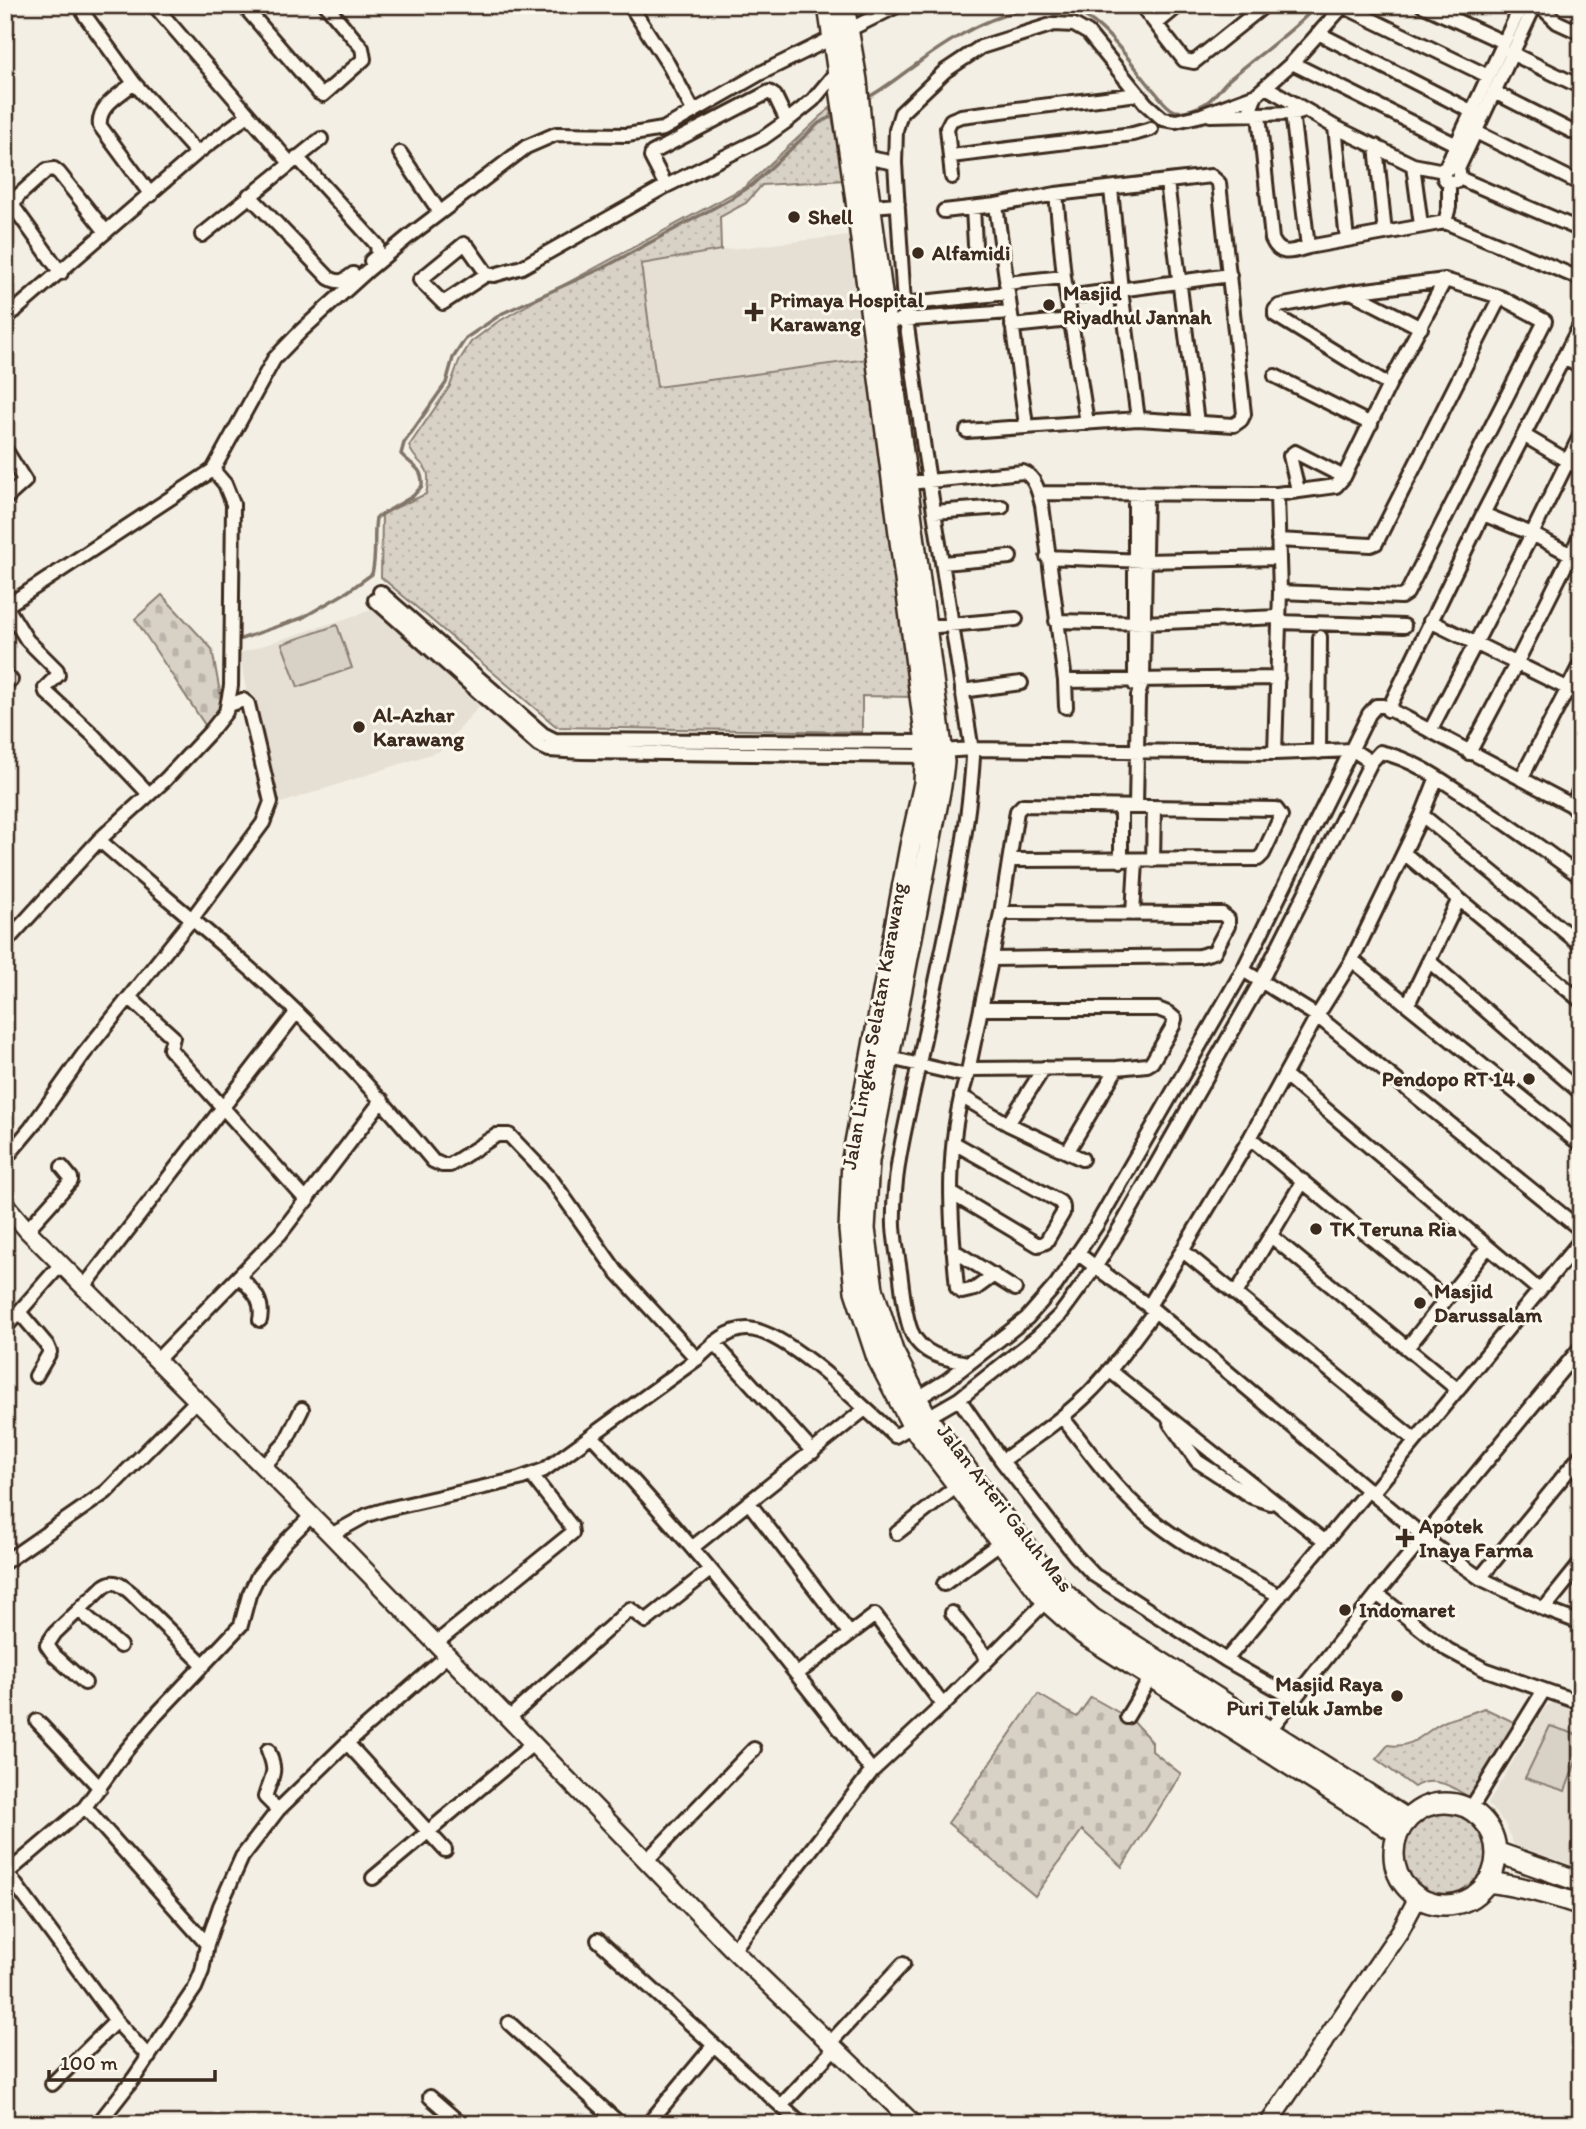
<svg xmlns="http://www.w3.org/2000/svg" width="1586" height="2129" font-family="Itim,sans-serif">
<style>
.built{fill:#e5dfd4}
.grass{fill:url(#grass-dots);stroke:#8a7e72;stroke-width:2}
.cemetery{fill:url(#cemetery-stones);stroke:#8a7e72;stroke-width:2}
.garden{fill:#d8d1c6;stroke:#8a7e72;stroke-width:2}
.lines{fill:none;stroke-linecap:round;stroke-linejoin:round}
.stream{stroke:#817468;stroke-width:3.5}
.minor-casing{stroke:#3b2a1e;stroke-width:18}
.tertiary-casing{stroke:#3b2a1e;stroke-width:21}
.primary-casing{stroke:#3b2a1e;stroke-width:24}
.minor{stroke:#fbf7ec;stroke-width:12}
.tertiary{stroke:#fbf7ec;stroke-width:16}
.primary{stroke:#fbf7ec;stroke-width:19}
.poi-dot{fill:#3b2a1e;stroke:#fbf7ec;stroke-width:2.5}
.labels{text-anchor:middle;stroke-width:6;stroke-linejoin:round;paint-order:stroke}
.poi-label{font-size:21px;font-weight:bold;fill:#3b2a1e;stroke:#fbf7ec;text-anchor:start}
.street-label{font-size:21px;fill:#3b2a1e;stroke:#fbf7ec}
</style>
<defs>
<pattern id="grass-dots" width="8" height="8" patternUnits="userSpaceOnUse" patternTransform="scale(1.75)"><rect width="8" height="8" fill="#d8d1c6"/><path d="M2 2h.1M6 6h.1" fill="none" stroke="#bab4aa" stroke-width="1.8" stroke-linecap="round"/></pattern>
<pattern id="cemetery-stones" width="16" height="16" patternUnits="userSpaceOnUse" patternTransform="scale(1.75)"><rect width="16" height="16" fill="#d8d1c6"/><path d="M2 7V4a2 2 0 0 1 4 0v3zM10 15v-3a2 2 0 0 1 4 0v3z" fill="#bab4aa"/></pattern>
</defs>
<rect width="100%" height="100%" fill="#f3efe4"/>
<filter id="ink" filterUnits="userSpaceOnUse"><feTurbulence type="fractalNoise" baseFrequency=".0143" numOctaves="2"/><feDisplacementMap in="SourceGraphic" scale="14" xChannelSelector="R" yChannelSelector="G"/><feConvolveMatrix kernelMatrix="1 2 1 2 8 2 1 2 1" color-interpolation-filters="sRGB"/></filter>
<g filter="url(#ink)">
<path class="built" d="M852,235L867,359L657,388L640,264L721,250Z
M378,608L483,702L440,751L281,803L247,696L240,653Z
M1555,1702L1581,1710V1868L1514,1845L1505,1824L1488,1804L1545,1707Z"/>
<path class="grass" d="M830,108L845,180L762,185L746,203L720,217L721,250L641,264L657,387L867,359L911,697L862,696V732L557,727L381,577L382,514L426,494C434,460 418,470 409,446L450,386L459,361L471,342L496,323L545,295L745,187Z
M1484,1708L1518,1724L1473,1800C1455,1788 1435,1774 1414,1787L1376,1759L1388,1745C1418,1750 1428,1725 1451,1719C1462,1716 1472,1713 1484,1708Z
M1403 1854a42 42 0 1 1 84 0a42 42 0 1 1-84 0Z"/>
<path class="cemetery" d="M162,595L212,649L223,709L207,728L135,619Z
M1038,1694L1077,1717L1091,1697L1132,1720L1152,1742V1751L1181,1774L1122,1867L1082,1830L1035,1896L948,1823Z"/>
<path class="garden" d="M337,625L352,668L298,687L282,644Z
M1550,1726L1581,1736V1748L1565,1791L1525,1778Z"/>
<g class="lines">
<path class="stream" d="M865,99C883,90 898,77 914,66C956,35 1000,8 1053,7C1098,6 1130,64 1156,93C1161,99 1167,108 1175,111C1184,113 1198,108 1206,103C1216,97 1222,84 1232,77C1261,53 1291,33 1317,5
M238,640L302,618L347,592L372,574C377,555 373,537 376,518L413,496L422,486C423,467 413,467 401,454L404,443L446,383L453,358L466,338L503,313L605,267L732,198L752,185L819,123L837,114"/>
<defs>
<path id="minor" d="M82,5L84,14L134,83L197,153
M154,5L290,163
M243,5L319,93L323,95L364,59L362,48L326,5
M630,5L668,64L694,112
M1141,5L1184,60L1194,62L1265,5
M1422,5L1503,42
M1539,5L1557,22L1581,33
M1343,6L1488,76
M1156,24L1179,5
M1318,33L1471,111
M1511,53L1581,87
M1292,63L1457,145
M134,83C121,94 97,106 100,126L151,195
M1266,87L1335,127L1413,165L1444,171
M1494,92L1581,136
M1292,112L1308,247
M1249,113L1256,95L1292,63L1344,5
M1210,115L1299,113
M1259,115L1272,239C1280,257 1291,252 1308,247L1445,222L1581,279
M1335,127L1347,240
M1476,132L1581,184
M1376,146L1385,233
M400,153L439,211
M951,156L1133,134L1151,129
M297,157L377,245L378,255L371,261
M864,157L895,163
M1413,165L1421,225
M1447,168L1454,167L1458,169L1460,176L1457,181L1447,182L1444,178V171L1521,6
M1458,169L1535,5
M952,177L947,128L951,120L961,116L1138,94
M1459,178L1581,230
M1167,182L1197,423
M666,186L651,157L652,153L769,92L775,96L787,121L813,100L838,70
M1111,189L1121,290L1138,419
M1056,194L1064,277L1087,423
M249,195L329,278C340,284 344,281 353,274
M996,205L1026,425
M871,206L898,204
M973,208L975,245
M944,211L996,205L1056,194L1211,176L1219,183L1244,414L1241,420L1234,425L1138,419L967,431
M1445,222L1449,207V183
M202,235L321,139
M61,273L13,206L18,196L47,170L54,169L59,173L106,232
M487,274L468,247L464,244L420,280L443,303L487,274L494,275L522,267L666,186L763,138L787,121
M1006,283L1064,277
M1351,292L1421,328
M1067,297L1230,275
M5,299L15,311
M884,306L1007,293
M5,319L197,153L248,115
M899,320L1010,312
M1012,326L1070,320
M1563,358L1581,367
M1275,376L1371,424
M1525,436L1581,469
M5,449L25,481L5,499
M908,483L1023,472C1035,476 1039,493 1042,505L1065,681L1066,707
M1298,490L1290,456L1295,452L1344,477
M1039,493L1277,494L1336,486L1344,477L1389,385L1445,280
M1135,495V685
M934,512L1002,507
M1483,514L1532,534L1581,560
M1278,540L1371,545L1376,543L1500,297
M1047,557L1144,561L1278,558
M943,563L1010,557
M380,592L543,734L555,740L926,742
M1280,592L1401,597L1407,593L1545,321L1500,297L1445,280L1351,292L1279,306L1275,310V315L1389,385
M375,600L538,745L549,750L581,752L927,756
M6,606L27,640L57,670L58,675L45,688L46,692L93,735L149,794
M5,607L213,470L274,359L302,330L367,271L408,237L526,147L556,134L627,135L663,129L761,73L899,5
M1056,621L1144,623L1278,617
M1430,621L1581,695
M1279,622L1404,626
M926,627L1016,619
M5,674L11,680
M1065,681L1278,678
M962,691L1021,683
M1388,710L1483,514L1581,324
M1430,731L1532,534L1581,434
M942,751L972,749L1275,753L1353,750L1371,762
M1319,752L1320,637
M1275,753L1280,592L1277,494
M1469,753L1516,664L1581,534
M1521,779L1581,663
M1572,806L1581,787
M1121,807V861
M1136,807L1138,696L1143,679L1146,495
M1422,815L1581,945
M99,840C146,881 194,920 241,961C311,1021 374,1090 433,1161L442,1165H450L497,1135H509L551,1179L616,1271L697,1359
M1404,853L1581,1001
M1153,860L1154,808
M1133,914L1136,861
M5,943L99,840L166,779L210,732L226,712L231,686L233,504L225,484L213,470
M992,959L1199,956L1214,952L1228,926V919L1222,914L1001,913
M1352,960L1581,1145
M1430,962L1581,1093
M1243,970L1317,1016L1581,1230
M130,998L173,1037L170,1049L307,1201
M1408,1004L1459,899
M890,1058L967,1076
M969,1069L1117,1068L1147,1065L1152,1062L1173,1026L1175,1019L1168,1013L1158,1009H981
M1285,1075L1539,1290
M961,1096L1008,1124L1082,1159
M1008,1124L1044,1068
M1250,1138L1445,1299
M1068,1151L1117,1068
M5,1159L31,1128L83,1055L191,920L263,823L271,802L248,704L243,700L229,705
M951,1193L1038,1245L1046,1242L1063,1213V1207L1060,1202L954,1143
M27,1230L71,1181V1178L62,1167
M1271,1236L1458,1390
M953,1250L1015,1289
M1183,1251L1415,1440
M1077,1253L1155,1311L1436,1547L1480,1578L1544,1609L1581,1623
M994,1275L975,1289L962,1292L957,1288C950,1216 945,1146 967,1076L1001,913L1017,811L1023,805L1276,809L1281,816L1263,854L1258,859L1010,860
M240,1277C253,1291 264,1300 260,1320
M83,1288L296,1013
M1237,1292L1303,1181
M1149,1306L1250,1138L1317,1016L1352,960L1422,815L1437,777
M20,1313L47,1345L50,1352L36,1376
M5,1328L61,1264
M714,1343L813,1452
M1407,1348L1487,1248
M156,1361L280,1234L382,1100
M968,1363C945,1359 921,1355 911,1331C905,1316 903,1295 901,1279C899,1262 895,1244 894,1226C892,1169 909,1114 920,1059C939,960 967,857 973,757L924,449L904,304L895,163L896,130L901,113L945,71L981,47L1054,24L1074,25L1088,33L1146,104L1163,119L1176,121L1202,115L1256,95
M1109,1370L1324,1541
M959,1399L1002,1461L1075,1555L1094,1575L1226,1660L1293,1698
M913,1401L946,1381L1027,1318L1056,1285L1096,1226L1243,970L1369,714L1376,706H1383L1581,810
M1062,1417C1092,1454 1120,1497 1159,1525C1196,1553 1240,1574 1280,1596
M1170,1423L1197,1461L1252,1497L1270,1503
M593,1437C692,1543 784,1656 872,1771
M1002,1461C1031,1440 1061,1420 1087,1395C1113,1370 1133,1339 1155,1311
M263,1467L285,1443L302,1409
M1373,1492L1581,1240
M749,1503L850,1634
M897,1533L957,1486
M331,1535L367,1515L387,1509L519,1479L544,1470L697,1359C710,1347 727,1329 747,1329C786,1329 866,1410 895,1436L959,1399L1037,1337L1060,1315L1096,1266L1123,1223L1261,981L1371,762L1380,752C1413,759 1442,780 1470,799C1508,824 1545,850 1581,877
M693,1547L865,1409
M5,1562L106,1492L196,1401
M1480,1578L1581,1455
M944,1584L1000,1543
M1377,1594L1448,1650L1484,1669L1581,1703
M1544,1609L1581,1563
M80,1611L120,1646
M952,1613L988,1659
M436,1643L572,1533L571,1526L532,1476
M1226,1660L1369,1489
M797,1674L875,1615L943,1705
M85,1683L54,1655L47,1645L55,1633L103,1587C114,1578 121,1585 130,1592L204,1665
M1127,1717L1151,1677
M509,1718L630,1609L646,1621L710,1570
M37,1721L100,1788
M1269,1731L1377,1594L1581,1347
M347,1743L445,1850
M268,1750C278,1775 272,1773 265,1797L278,1810
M85,1807L207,1944
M1470,1810L1544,1690
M647,1860L754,1749
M5,1870L116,2021L149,2057
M5,1875L85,1807L124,1753L154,1717L241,1625L249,1595L258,1576L286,1541L311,1516
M373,1878L534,1743
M598,1940L801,2124
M733,1950L872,1771L943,1705L1046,1601
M509,2023L620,2124
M829,2044L903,1964
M52,2084L116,2021
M430,2097L461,2124
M781,2106L834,2049
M98,2124L134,2078L195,1988L202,1971L207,1944L220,1906L242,1857L278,1810L347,1743L448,1655
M648,2124L713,2046"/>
<path id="tertiary" d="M5,1204L27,1230L331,1535L733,1950L914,2124
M1268,2124L1400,1931L1418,1897"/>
<path id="primary" d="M828,5L855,193L926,742L924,783L910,846L852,1159L849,1230L855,1291L877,1358L913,1427L1046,1601L1083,1634L1397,1833
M844,5L857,80L864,157L944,762L941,786L869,1161L865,1229L873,1289L893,1351L928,1419L1056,1586L1092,1618L1407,1819
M1394 1854a51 51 0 1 1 102 0a51 51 0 1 1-102 0Z
M1496,1852L1581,1882
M1487,1882C1520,1886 1549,1894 1581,1905"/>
</defs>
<use href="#minor" class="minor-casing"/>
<use href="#tertiary" class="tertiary-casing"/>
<use href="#primary" class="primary-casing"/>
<use href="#minor" class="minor"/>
<use href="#tertiary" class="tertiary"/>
<use href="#primary" class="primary"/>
</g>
</g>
<g class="poi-dot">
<circle cx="794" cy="217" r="7"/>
<circle cx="918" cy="253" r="7"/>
<circle cx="1049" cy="305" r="7"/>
<path d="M750.5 301.5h7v7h7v7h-7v7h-7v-7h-7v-7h7z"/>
<circle cx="359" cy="727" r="7"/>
<circle cx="1529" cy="1079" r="7"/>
<circle cx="1316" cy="1229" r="7"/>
<circle cx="1420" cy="1303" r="7"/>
<path d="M1401.5 1527.5h7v7h7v7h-7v7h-7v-7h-7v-7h7z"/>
<circle cx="1345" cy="1610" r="7"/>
<circle cx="1397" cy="1696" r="7"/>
</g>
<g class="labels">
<g class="poi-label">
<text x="808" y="224">Shell</text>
<text x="932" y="260">Alfamidi</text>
<text x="1063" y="300">Masjid<tspan x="1063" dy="24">Riyadhul Jannah</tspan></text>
<text x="770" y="307">Primaya Hospital<tspan x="770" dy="24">Karawang</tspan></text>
<text x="373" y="722">Al-Azhar<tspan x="373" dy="24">Karawang</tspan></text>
<text x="1515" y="1086" text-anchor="end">Pendopo RT 14</text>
<text x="1330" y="1236">TK Teruna Ria</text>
<text x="1434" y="1298">Masjid<tspan x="1434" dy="24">Darussalam</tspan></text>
<text x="1419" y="1533">Apotek<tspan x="1419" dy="24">Inaya Farma</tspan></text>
<text x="1359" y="1617">Indomaret</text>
<text x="1383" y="1691" text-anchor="end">Masjid Raya<tspan x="1383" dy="24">Puri Teluk Jambe</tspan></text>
</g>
<g class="street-label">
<text transform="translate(874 1026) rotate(-80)" y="7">Jalan Lingkar Selatan Karawang</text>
<text transform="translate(1005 1508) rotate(52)" y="7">Jalan Arteri Galuh Mas</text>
</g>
</g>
<rect width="1586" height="2129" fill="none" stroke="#fbf7ec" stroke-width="28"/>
<rect x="14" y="14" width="1558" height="2101" fill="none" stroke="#3b2a1e" stroke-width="2.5" filter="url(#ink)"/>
<path d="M49 2070v10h166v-10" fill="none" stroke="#3b2a1e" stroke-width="3.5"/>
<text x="60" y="2070" font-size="21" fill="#3b2a1e" stroke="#fbf7ec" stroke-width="5" paint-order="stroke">100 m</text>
</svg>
